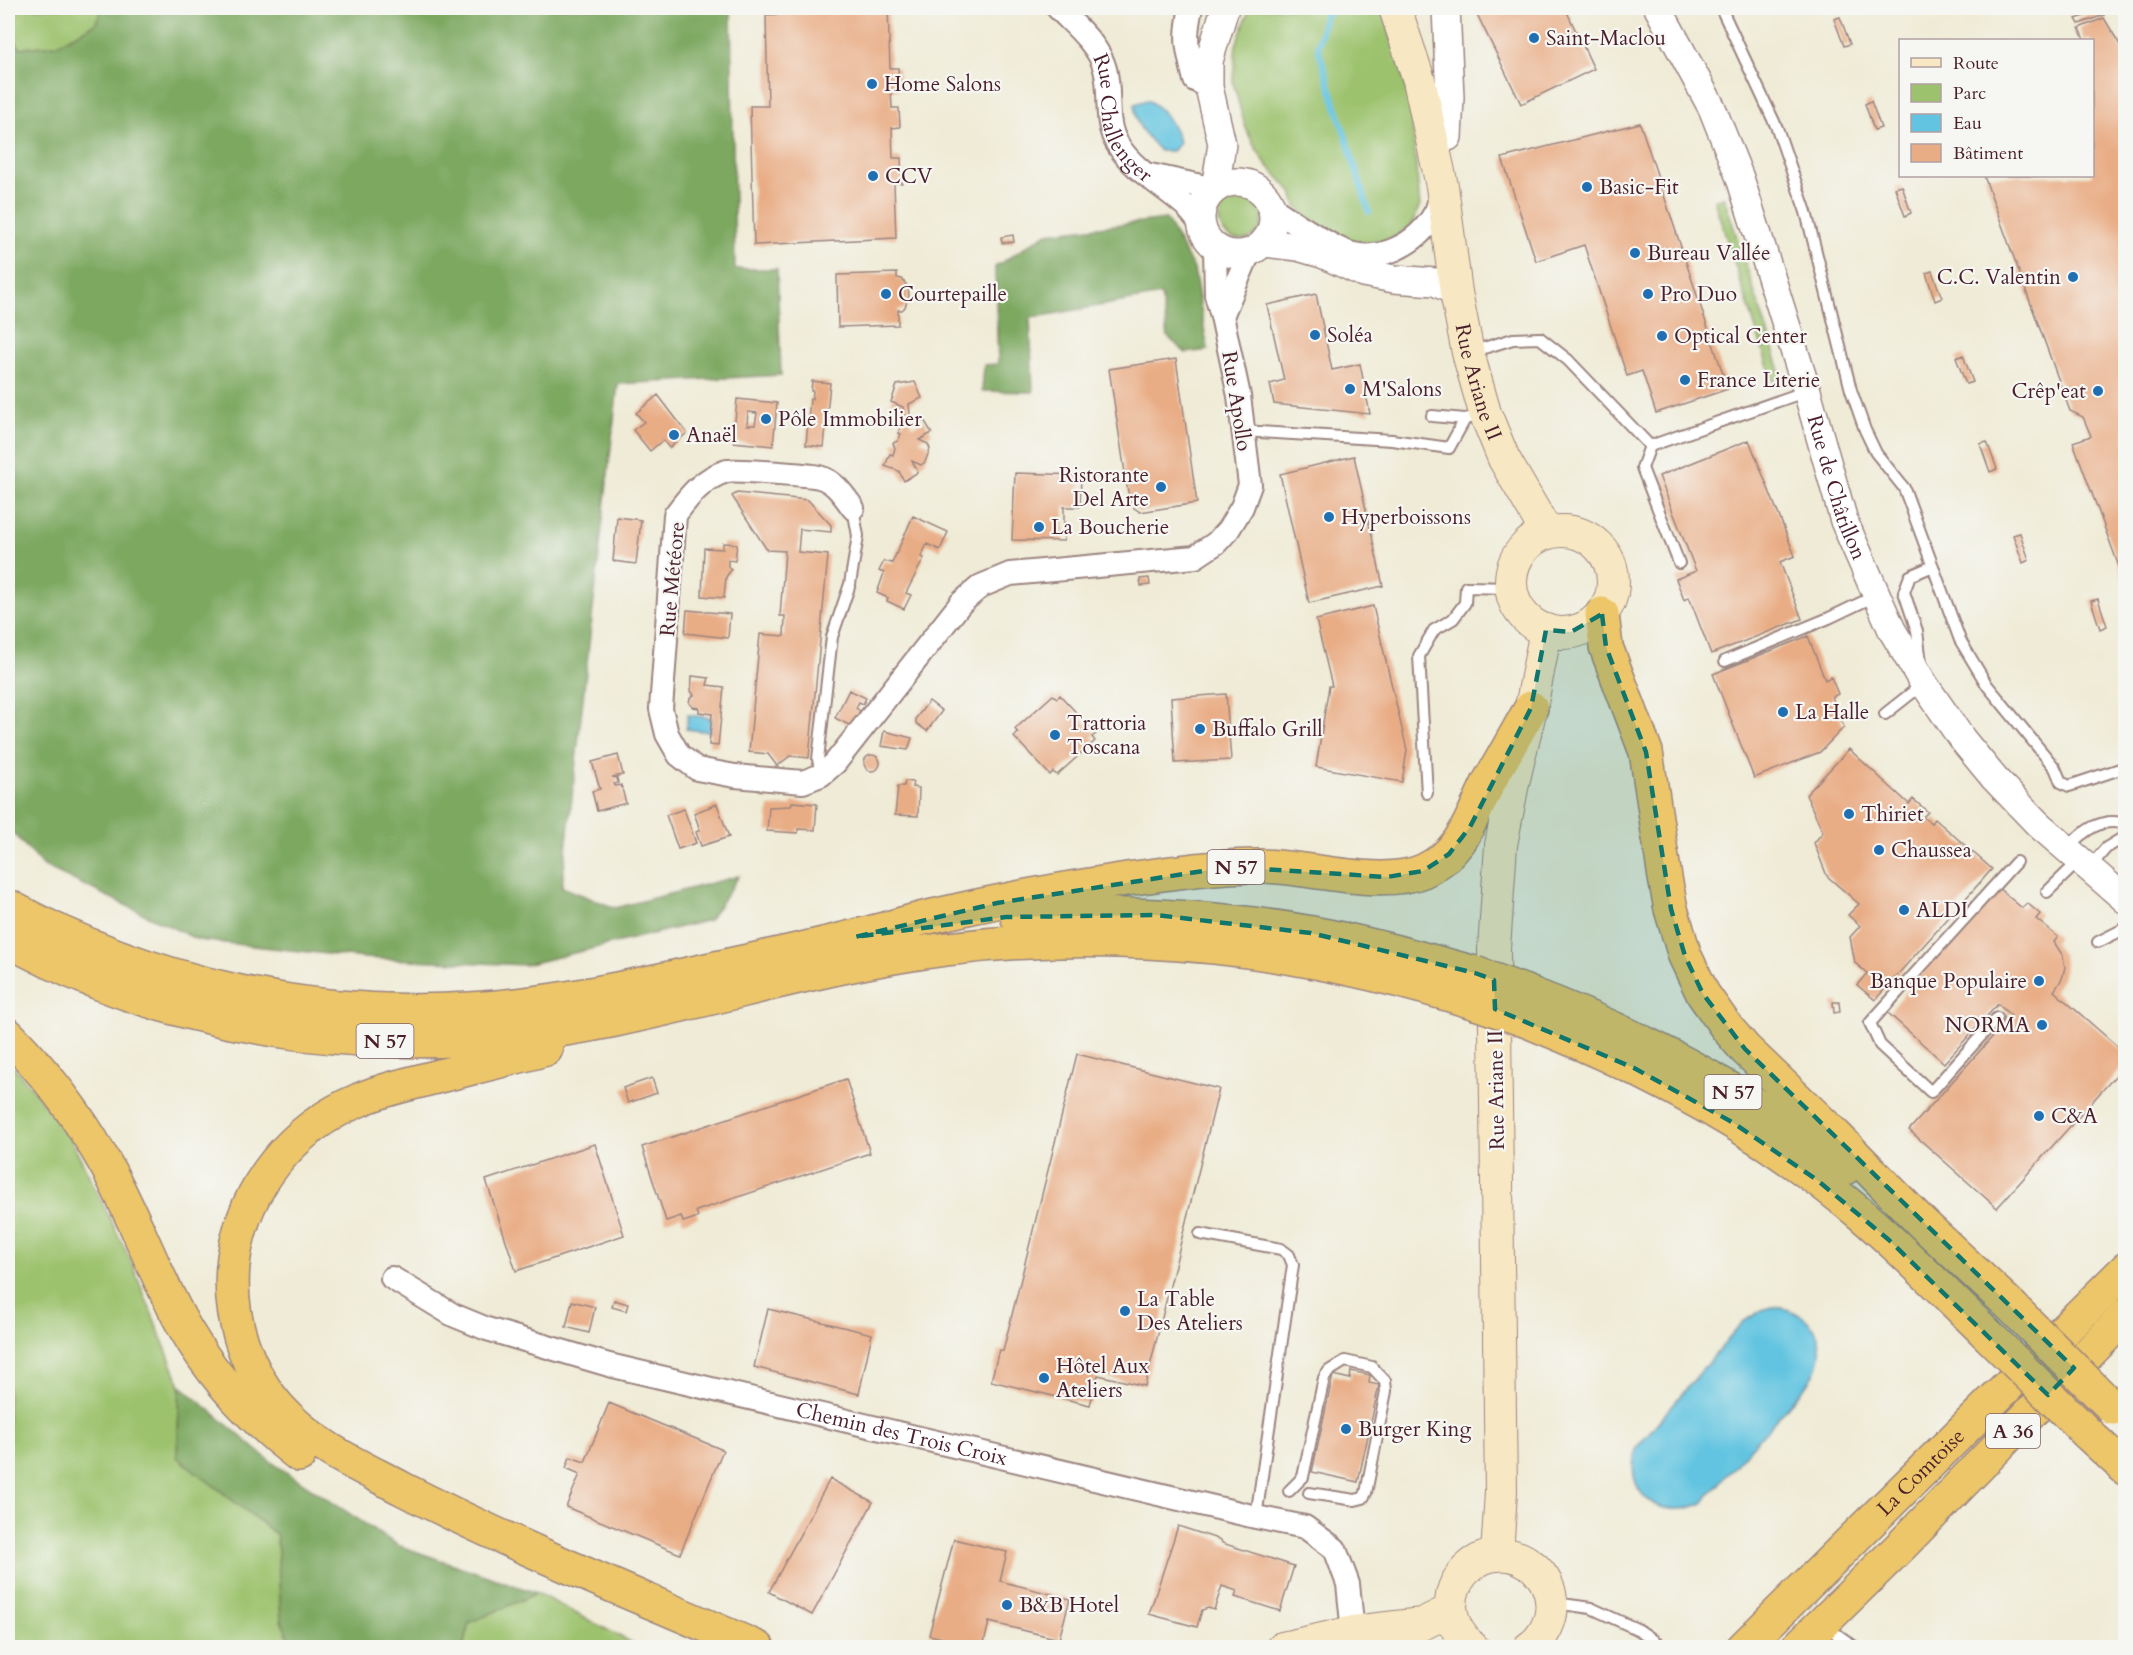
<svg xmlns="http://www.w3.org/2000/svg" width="2133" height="1655" font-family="Cardo,serif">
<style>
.green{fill:#9cc26d;stroke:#73704c;stroke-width:1.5}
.forest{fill:#7da860;stroke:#646446;stroke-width:1.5}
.water{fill:#62c4e0;stroke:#567286;stroke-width:1.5}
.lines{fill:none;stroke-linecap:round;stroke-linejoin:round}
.stream{stroke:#62c4e0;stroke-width:6}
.building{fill:#e9ad86;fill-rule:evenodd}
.service-casing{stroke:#9c8580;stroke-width:14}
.minor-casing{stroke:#9c8580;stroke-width:26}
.tertiary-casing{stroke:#9c8580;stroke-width:30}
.secondary-casing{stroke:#9c8580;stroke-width:34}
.trunk-casing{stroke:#9c8580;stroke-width:36}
.motorway-casing{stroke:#9c8580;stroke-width:36}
.service{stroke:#fff;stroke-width:10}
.minor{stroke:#fff;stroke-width:22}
.tertiary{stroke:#fff;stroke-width:27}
.secondary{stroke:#f7e8c3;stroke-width:32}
.trunk{stroke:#ecc669;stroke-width:33}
.motorway{stroke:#ecc669;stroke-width:33}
.trunk-bridge-casing{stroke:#9c8580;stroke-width:36;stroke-linecap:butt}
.trunk-bridge{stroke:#ecc669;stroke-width:33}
.marked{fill:#0f766e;fill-opacity:0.2;stroke:#0f766e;stroke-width:4.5;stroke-dasharray:12 8;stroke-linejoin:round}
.poi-dot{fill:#1f6fb2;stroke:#f6f6f2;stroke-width:2}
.labels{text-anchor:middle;stroke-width:4.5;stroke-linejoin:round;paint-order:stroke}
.shield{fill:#f6f6f2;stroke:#7e6067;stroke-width:1.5}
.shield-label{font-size:20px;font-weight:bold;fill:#4a1f2b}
.poi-label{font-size:21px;fill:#4a1f2b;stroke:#f6f6f2;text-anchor:start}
.street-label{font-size:21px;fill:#4a1f2b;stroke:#f6f6f2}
</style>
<rect width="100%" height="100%" fill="#f6f6f2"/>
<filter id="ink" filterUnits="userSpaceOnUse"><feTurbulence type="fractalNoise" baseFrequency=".0167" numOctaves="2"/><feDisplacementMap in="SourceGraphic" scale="12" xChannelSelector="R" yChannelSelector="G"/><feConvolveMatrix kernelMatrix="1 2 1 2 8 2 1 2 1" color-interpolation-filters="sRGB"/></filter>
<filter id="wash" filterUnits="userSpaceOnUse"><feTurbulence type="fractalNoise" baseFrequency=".008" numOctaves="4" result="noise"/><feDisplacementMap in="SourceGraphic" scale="24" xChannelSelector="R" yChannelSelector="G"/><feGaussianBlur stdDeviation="1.35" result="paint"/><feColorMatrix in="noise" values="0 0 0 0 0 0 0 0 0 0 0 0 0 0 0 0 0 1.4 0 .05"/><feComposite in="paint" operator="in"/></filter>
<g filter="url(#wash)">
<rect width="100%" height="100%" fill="#efebd6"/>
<path class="green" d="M8,8H103L95,24L56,45L20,48L8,32Z
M1250,8H1382L1401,68L1411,111L1420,207L1411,226L1391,239L1368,243L1348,240L1309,219L1296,206L1292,192L1267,165L1253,144L1245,126L1233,82L1236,45Z
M1219 218a22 22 0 1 1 44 0a22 22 0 1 1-44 0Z
M1724,197L1782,377L1773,382L1714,200Z
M8,1060L35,1092L72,1141L131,1261L180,1385L177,1457L277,1535L281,1620L293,1647H8Z
M537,1593L640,1647L463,1648L469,1623Z"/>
<path class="forest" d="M103,8H731L735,269H777L781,375L618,384L562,887L615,908L739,876L709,920L525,965L364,958L198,940L44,866L8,828V32L20,48L56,45L95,24Z
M1166,219L1194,269L1208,350L1186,353L1168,337L1161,295L1030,318L1033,392L982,391L984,365L998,364L995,267L1047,233Z
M180,1385L271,1462L397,1545L537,1593L469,1623L463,1647H293L281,1620L277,1535L177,1457Z"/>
<path class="water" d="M1147,100C1161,106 1178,129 1179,144L1172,151H1160C1146,135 1134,126 1135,104Z
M688,715L712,718L711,732L686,729Z
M1773,1307C1815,1310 1833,1346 1810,1381L1702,1503C1659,1523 1621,1492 1637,1447L1743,1322L1762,1310Z"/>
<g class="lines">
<path class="stream" d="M1326,8L1318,48L1369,212
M1324,16L1336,8"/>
</g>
<g id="blocks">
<path class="building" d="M787,8H888L890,68H898L899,90H891L892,108H899L900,127L892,128L893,158H901L902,183H894L896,238L754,245L750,106H768L766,15L787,14Z
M1474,8H1565L1594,69L1521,104Z
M2101,10L2104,15L2079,24L2076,19Z
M1840,17L1850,44L1844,46L1834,19Z
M2104,18L2126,55L2125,583L2073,442L2091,436L2083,417L2070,411L1984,176H2092V40H2084L2079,28Z
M1871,101L1881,128L1874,130L1865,104Z
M1640,123L1728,389L1656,413L1642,371L1627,376L1584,245L1536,261L1502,158Z
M1902,186L1911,213L1905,216L1895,188Z
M1013,235L1014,242L1002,243L1001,237Z
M1932,271L1942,298L1935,301L1926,273Z
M897,273V278L902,279L908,287L909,296L905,307L902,310H898V325L838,327L837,275Z
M1316,294L1332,370L1360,364L1370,414L1274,404L1270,384L1284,380L1267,305Z
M1963,355L1973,382L1966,384L1956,358Z
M1176,359L1197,503L1140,512L1130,505L1109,369Z
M812,381L830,383L824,447L806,445L810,399H812L813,391H811Z
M915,382L922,398L909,404L911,425L914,426L924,420L932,433L919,440L928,444L930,449L925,462L921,465L912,461L918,472L904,481L899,471L885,466L890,454L893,455L895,448L893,443L898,441L901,434L898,433L902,422H904L903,407L891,402L897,385Z
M658,395L687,433L669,448L663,440L650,451L633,430L644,422L636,413Z
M737,399L777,403L773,446L733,442ZM748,412L757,413L755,425H747Z
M1749,440L1795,556L1780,562L1802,619L1711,654L1689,597L1684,600L1676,579L1696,571L1659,476Z
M1987,442L1997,469L1990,472L1980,444Z
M1354,456L1383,586L1309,603L1280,474Z
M1015,473L1081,475L1080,507H1064V541L1012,540Z
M737,493L808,500L831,525V532L800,529L798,552L828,555L809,758L790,756L777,766L768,754L749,752L760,634L784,636L785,616H780L785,551L767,550L732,496Z
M913,516L948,532L940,550L927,544L921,557L924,558L906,593L911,595L904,609L887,601L888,598L877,593L884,573L879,571L884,561L892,563Z
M617,517L641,520L636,564L613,561Z
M2020,533L2029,560L2023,563L2013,535Z
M723,543L737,544L735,561L728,560V567L731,570L726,577L724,598L702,596L704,548L723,549Z
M1149,578L1150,585L1141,586L1140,579Z
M2098,599L2107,626L2100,629L2091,601Z
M1373,606L1407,750L1402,782L1316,767L1329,686H1332L1316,620Z
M687,610L730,614L728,638L685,633Z
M1808,636L1825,680L1831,677L1838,694L1832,697L1844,727L1820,752L1754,778L1713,674Z
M692,676L709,678L707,685L724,687L718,746L709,745L712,714L699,712V708L693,707L689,703L690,698L694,695L691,691Z
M849,690L866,698L863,704L859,702L856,708L860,711L851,726L835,718Z
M1226,694L1231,760L1175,763L1171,698Z
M1053,695L1057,698L1060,695L1096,734L1092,737L1095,741L1057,775L1053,772L1050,775L1014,737L1018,733L1015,729Z
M929,701L942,711L927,731L916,723V718Z
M884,731L912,738L908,750L881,746Z
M1849,749L1909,804L1913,799L1928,812L1923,817L1931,823L1935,819L1992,869L1875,1000L1857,985L1867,973L1855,963L1850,937L1860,926L1848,915L1859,904L1827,876L1814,843L1823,832L1806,795Z
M864 763a8 8 0 1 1 16 0a8 8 0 1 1-16 0Z
M618,755L623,775L612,777L617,778L618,783L614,784L615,786L621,785L626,803L597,811L592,791L600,789L592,762Z
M905,781L913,782L912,787L919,788L918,816L895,815L898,786H904Z
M792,802L817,804L815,830L798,829V833L767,831L769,807L791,806Z
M717,804L729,837L701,846L696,832L700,830L694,813Z
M684,809L696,843L678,849L666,815Z
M1997,887L2022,908L2027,903L2040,914L2036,919L2058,937L2054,942L2063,956L2065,967L2062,979L2054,991L2126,1054V1064L1997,1208L1909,1130L2011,1016L1998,1004L1944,1063L1888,1013Z
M1833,1002H1839L1840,1012L1834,1013Z
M1077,1054L1219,1089L1145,1386L1098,1375L1090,1405L991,1381L999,1350L1003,1351Z
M652,1078L657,1093L628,1103L623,1088Z
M846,1079L870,1153L696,1211L698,1217L683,1222L681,1216L666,1221L642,1147Z
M595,1144L624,1235L516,1271L486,1180Z
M614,1300L628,1304L626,1311L612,1307Z
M572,1301L595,1307L589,1333L566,1327Z
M768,1309L872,1334L859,1394L754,1367Z
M1351,1371L1370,1375L1369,1383L1379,1385L1358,1482L1312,1472L1333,1375L1350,1379Z
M609,1403L723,1450L680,1554L566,1507L580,1474L566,1468L570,1457L585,1462Z
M830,1479L873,1502L812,1615L769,1592Z
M1178,1526L1221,1540L1222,1543L1294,1566L1280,1611L1235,1597L1237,1591L1222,1586L1214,1610L1208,1608L1202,1610L1197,1627L1149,1614Z
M954,1539L1007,1552L1000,1581L1070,1599L1059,1639L989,1622L983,1647L929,1635Z"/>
</g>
</g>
<g filter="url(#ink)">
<use href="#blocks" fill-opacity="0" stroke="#9c8580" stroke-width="1.5"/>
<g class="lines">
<defs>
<path id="service" d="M1721,8L1777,128L1806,212L1851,390L1865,430L1876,453L1904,488L1960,640L1987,685L2055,768L2061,782L2069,786L2126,767
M1471,352L1513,339L1540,338L1568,360L1650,446L1807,391
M1432,416L1465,419L1470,418
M1243,431L1392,440L1449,448L1465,419
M1650,446L1642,468L1679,563
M1725,661L1829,618L1875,596
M1921,663L1917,631L1904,592L1910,576L1933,566
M1885,714L1923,684
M821,775L818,759L832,637L850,584L858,536L853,508
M1427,793L1419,656L1434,630L1453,619L1465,603L1466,587L1511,588
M2066,848C2083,832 2101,816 2126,824
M2089,868L2106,848L2126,836
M2047,892L2079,861
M2098,942L2126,928
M1997,1018L1931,1092L1880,1045L1870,1023L2016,862
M1200,1234L1281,1249L1289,1255L1293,1265L1256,1517
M1289,1491L1303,1477L1324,1378L1329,1371L1345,1361L1372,1367L1385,1381L1386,1391L1366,1493L1363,1498L1355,1500L1309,1493
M1555,1603L1591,1608L1639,1630L1665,1648
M1824,1625L1856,1648"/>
<g id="minor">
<path id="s1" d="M1058,8C1074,25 1099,45 1105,69C1112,94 1103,122 1118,145C1134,171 1164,186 1186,206C1191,212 1196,218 1201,224"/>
<path d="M1191,8C1184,39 1187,48 1195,80L1209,87"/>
<path d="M1150,175L1215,189"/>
<path d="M1272,208C1293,221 1322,242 1344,251C1378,265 1418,244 1435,213C1439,207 1439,198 1441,190"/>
<path d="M1222,316L1249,253"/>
<path d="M853,508C844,496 835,481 819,477C812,475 732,469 727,471C703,478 689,496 675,515L661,709L667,734L679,755L697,769L735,776L803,782L821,775L835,763L961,603L981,586L1010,574L1195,557L1216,543L1228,530L1242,507L1250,485L1239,396L1222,316L1216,295L1215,248"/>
<path id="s2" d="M392,1278L453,1315L487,1329L609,1365L1256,1517L1305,1527L1335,1549L1348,1584L1353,1632"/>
</g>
<g id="tertiary">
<path d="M1446,8L1450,97L1448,137"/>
<path id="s3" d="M1658,8L1712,108L1740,178L1807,391L1844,521L1892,630L1924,684L1962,739L1994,778L2038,824L2126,900"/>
<circle cx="1237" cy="218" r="36"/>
<path d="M1215,189L1222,144L1209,87V61L1225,8"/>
<path d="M1264,243L1298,247L1322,254L1363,273L1394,279L1435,282L1456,292"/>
</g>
<g id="secondary">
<path id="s4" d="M1395,8L1419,80L1442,186L1456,292L1468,353L1485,413L1504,459L1547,533"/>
<circle cx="1562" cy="582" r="51"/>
<path d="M1497,1555L1501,1492L1494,949L1501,845L1513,783L1531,708L1546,630"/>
<path d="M1282,1648L1353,1632L1422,1624L1451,1610"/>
<path d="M1473,1648C1415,1598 1485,1524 1535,1568C1544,1577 1550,1588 1551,1600C1554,1618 1544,1638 1529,1648"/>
</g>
<path id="trunk" d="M1602,614L1606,647L1646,752L1665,878L1671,909L1685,956L1703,994L1727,1028L1745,1049L1835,1135L1922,1223L2011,1306
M8,906C150,983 308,1019 470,1009C553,1004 634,986 715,968C760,958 806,949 852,937C876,932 900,924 924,918C991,902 1059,889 1127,879C1171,873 1215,866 1259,866C1306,866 1381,889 1423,871C1465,852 1471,816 1490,780C1504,756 1517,732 1531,708
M1017,916C1116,912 1214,915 1312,933C1367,943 1421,958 1475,973
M8,940C191,1042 412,1062 615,1020C726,997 835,963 947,949C1125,927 1306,948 1476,1003
M1526,992C1610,1024 1692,1063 1767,1112C1793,1130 1819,1149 1845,1168
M1527,1021C1645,1068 1760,1129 1857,1211C1902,1249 1944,1292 1986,1333
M8,1035C45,1072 76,1112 102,1158C134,1213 154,1275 186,1330C215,1380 253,1420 299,1455
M546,1049C507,1060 467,1069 428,1079C405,1085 381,1090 359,1100C292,1128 245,1186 234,1257C226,1314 246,1375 286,1415C319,1449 362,1467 403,1489C518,1548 639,1596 758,1648
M2087,1433L2126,1469"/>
<g id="motorway">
<path id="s5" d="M1743,1648L2126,1269"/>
<path d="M1797,1648L1901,1546L2126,1315"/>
</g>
</defs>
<use href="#service" class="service-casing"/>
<use href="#minor" class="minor-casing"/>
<use href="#tertiary" class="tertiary-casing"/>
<use href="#secondary" class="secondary-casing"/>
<use href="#trunk" class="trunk-casing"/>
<use href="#motorway" class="motorway-casing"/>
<use href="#service" class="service"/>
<use href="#minor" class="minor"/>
<use href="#tertiary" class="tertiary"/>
<use href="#secondary" class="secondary"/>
<use href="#trunk" class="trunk"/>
<use href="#motorway" class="motorway"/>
<defs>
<path id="trunk-bridge" d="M1475,973L1526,992
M1476,1003L1527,1021
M2011,1306L2113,1408
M1986,1333L2087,1433"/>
</defs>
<use href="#trunk-bridge" class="trunk-bridge-casing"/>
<use href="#trunk-bridge" class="trunk-bridge"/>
</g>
</g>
<path class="marked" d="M1602,614L1606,647L1646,752L1671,909L1685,956L1703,994L1745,1049L2074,1368L2048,1395L1889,1240L1817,1180L1732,1122L1634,1068L1495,1009L1494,980L1475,973L1311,933L1156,915L1006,917L855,937L997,903L1229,867L1387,877L1423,871L1449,854L1470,827L1531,708L1546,630L1571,632Z"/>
<g class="poi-dot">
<circle cx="1534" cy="38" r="6"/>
<circle cx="872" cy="84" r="6"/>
<circle cx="873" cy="176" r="6"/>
<circle cx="1587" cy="187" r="6"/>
<circle cx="1635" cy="253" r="6"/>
<circle cx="2073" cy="277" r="6"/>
<circle cx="886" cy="294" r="6"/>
<circle cx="1648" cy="294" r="6"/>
<circle cx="1315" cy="335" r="6"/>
<circle cx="1662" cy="336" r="6"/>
<circle cx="1685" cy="380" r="6"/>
<circle cx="1350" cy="389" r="6"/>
<circle cx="2098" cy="391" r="6"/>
<circle cx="766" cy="419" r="6"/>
<circle cx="674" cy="435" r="6"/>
<circle cx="1161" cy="487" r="6"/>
<circle cx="1329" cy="517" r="6"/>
<circle cx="1039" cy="527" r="6"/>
<circle cx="1783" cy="712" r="6"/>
<circle cx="1200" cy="729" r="6"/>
<circle cx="1055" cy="735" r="6"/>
<circle cx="1849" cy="814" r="6"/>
<circle cx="1879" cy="850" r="6"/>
<circle cx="1904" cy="910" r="6"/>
<circle cx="2039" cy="981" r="6"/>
<circle cx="2042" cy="1025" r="6"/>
<circle cx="2039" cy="1116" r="6"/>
<circle cx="1125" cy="1311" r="6"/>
<circle cx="1044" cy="1378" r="6"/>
<circle cx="1346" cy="1429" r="6"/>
<circle cx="1007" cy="1605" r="6"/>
</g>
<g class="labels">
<g class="shield">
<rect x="1207.5" y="850" width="57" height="34" rx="4.5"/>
<rect x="356.5" y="1024" width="57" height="34" rx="4.5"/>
<rect x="1704.5" y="1075" width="57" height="34" rx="4.5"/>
<rect x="1986" y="1414" width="54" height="34" rx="4.5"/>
</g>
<g class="shield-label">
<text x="1236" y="874">N 57</text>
<text x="385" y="1048">N 57</text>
<text x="1733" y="1099">N 57</text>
<text x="2013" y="1438">A 36</text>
</g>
<g class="poi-label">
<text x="1546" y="45">Saint-Maclou</text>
<text x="884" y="91">Home Salons</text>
<text x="885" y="183">CCV</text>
<text x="1599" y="194">Basic-Fit</text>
<text x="1647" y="260">Bureau Vallée</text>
<text x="2061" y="284" text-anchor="end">C.C. Valentin</text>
<text x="898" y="301">Courtepaille</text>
<text x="1660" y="301">Pro Duo</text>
<text x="1327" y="342">Soléa</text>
<text x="1674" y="343">Optical Center</text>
<text x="1697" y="387">France Literie</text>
<text x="1362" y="396">M'Salons</text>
<text x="2086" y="398" text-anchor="end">Crêp'eat</text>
<text x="778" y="426">Pôle Immobilier</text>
<text x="686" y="442">Anaël</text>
<text x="1149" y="482" text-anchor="end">Ristorante<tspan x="1149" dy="24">Del Arte</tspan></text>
<text x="1341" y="524">Hyperboissons</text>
<text x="1051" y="534">La Boucherie</text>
<text x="1795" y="719">La Halle</text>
<text x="1067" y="730">Trattoria<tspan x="1067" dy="24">Toscana</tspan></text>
<text x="1212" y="736">Buffalo Grill</text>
<text x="1861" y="821">Thiriet</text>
<text x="1891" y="857">Chaussea</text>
<text x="1916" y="917">ALDI</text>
<text x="2027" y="988" text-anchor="end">Banque Populaire</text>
<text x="2030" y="1032" text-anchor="end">NORMA</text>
<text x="2051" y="1123">C&amp;A</text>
<text x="1137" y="1306">La Table<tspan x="1137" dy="24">Des Ateliers</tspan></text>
<text x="1056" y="1373">Hôtel Aux<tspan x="1056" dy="24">Ateliers</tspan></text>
<text x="1358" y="1436">Burger King</text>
<text x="1019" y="1612">B&amp;B Hotel</text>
</g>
<g class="street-label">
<text dy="7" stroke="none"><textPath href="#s1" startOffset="132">Rue Challenger</textPath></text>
<text dy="7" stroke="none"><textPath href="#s4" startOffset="384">Rue Ariane II</textPath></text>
<text transform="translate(1237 401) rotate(81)" y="7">Rue Apollo</text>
<text dy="7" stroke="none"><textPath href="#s3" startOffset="513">Rue de Châtillon</textPath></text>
<text transform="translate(672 579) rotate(-85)" y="7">Rue Météore</text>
<text transform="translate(1496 1090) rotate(-91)" y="7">Rue Ariane II</text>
<text dy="7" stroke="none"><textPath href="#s2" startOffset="536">Chemin des Trois Croix</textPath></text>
<text dy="7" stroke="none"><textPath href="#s5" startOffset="250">La Comtoise</textPath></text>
</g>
</g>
<rect width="2133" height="1655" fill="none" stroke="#f6f6f2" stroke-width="30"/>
<rect x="1899" y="39" width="195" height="138" fill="#f6f6f2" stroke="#b1a0a2" stroke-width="1.5"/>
<rect x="1911" y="58" width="30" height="9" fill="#f7e8c3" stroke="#b1a0a2" stroke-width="1.5"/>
<text x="1953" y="69" font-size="18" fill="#4a1f2b">Route</text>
<rect x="1911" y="84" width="30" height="18" fill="#9cc26d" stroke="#b1a0a2" stroke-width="1.5"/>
<text x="1953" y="99" font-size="18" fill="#4a1f2b">Parc</text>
<rect x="1911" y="114" width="30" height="18" fill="#62c4e0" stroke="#b1a0a2" stroke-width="1.5"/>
<text x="1953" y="129" font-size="18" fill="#4a1f2b">Eau</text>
<rect x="1911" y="144" width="30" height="18" fill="#e9ad86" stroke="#b1a0a2" stroke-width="1.5"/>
<text x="1953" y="159" font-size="18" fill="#4a1f2b">Bâtiment</text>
</svg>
